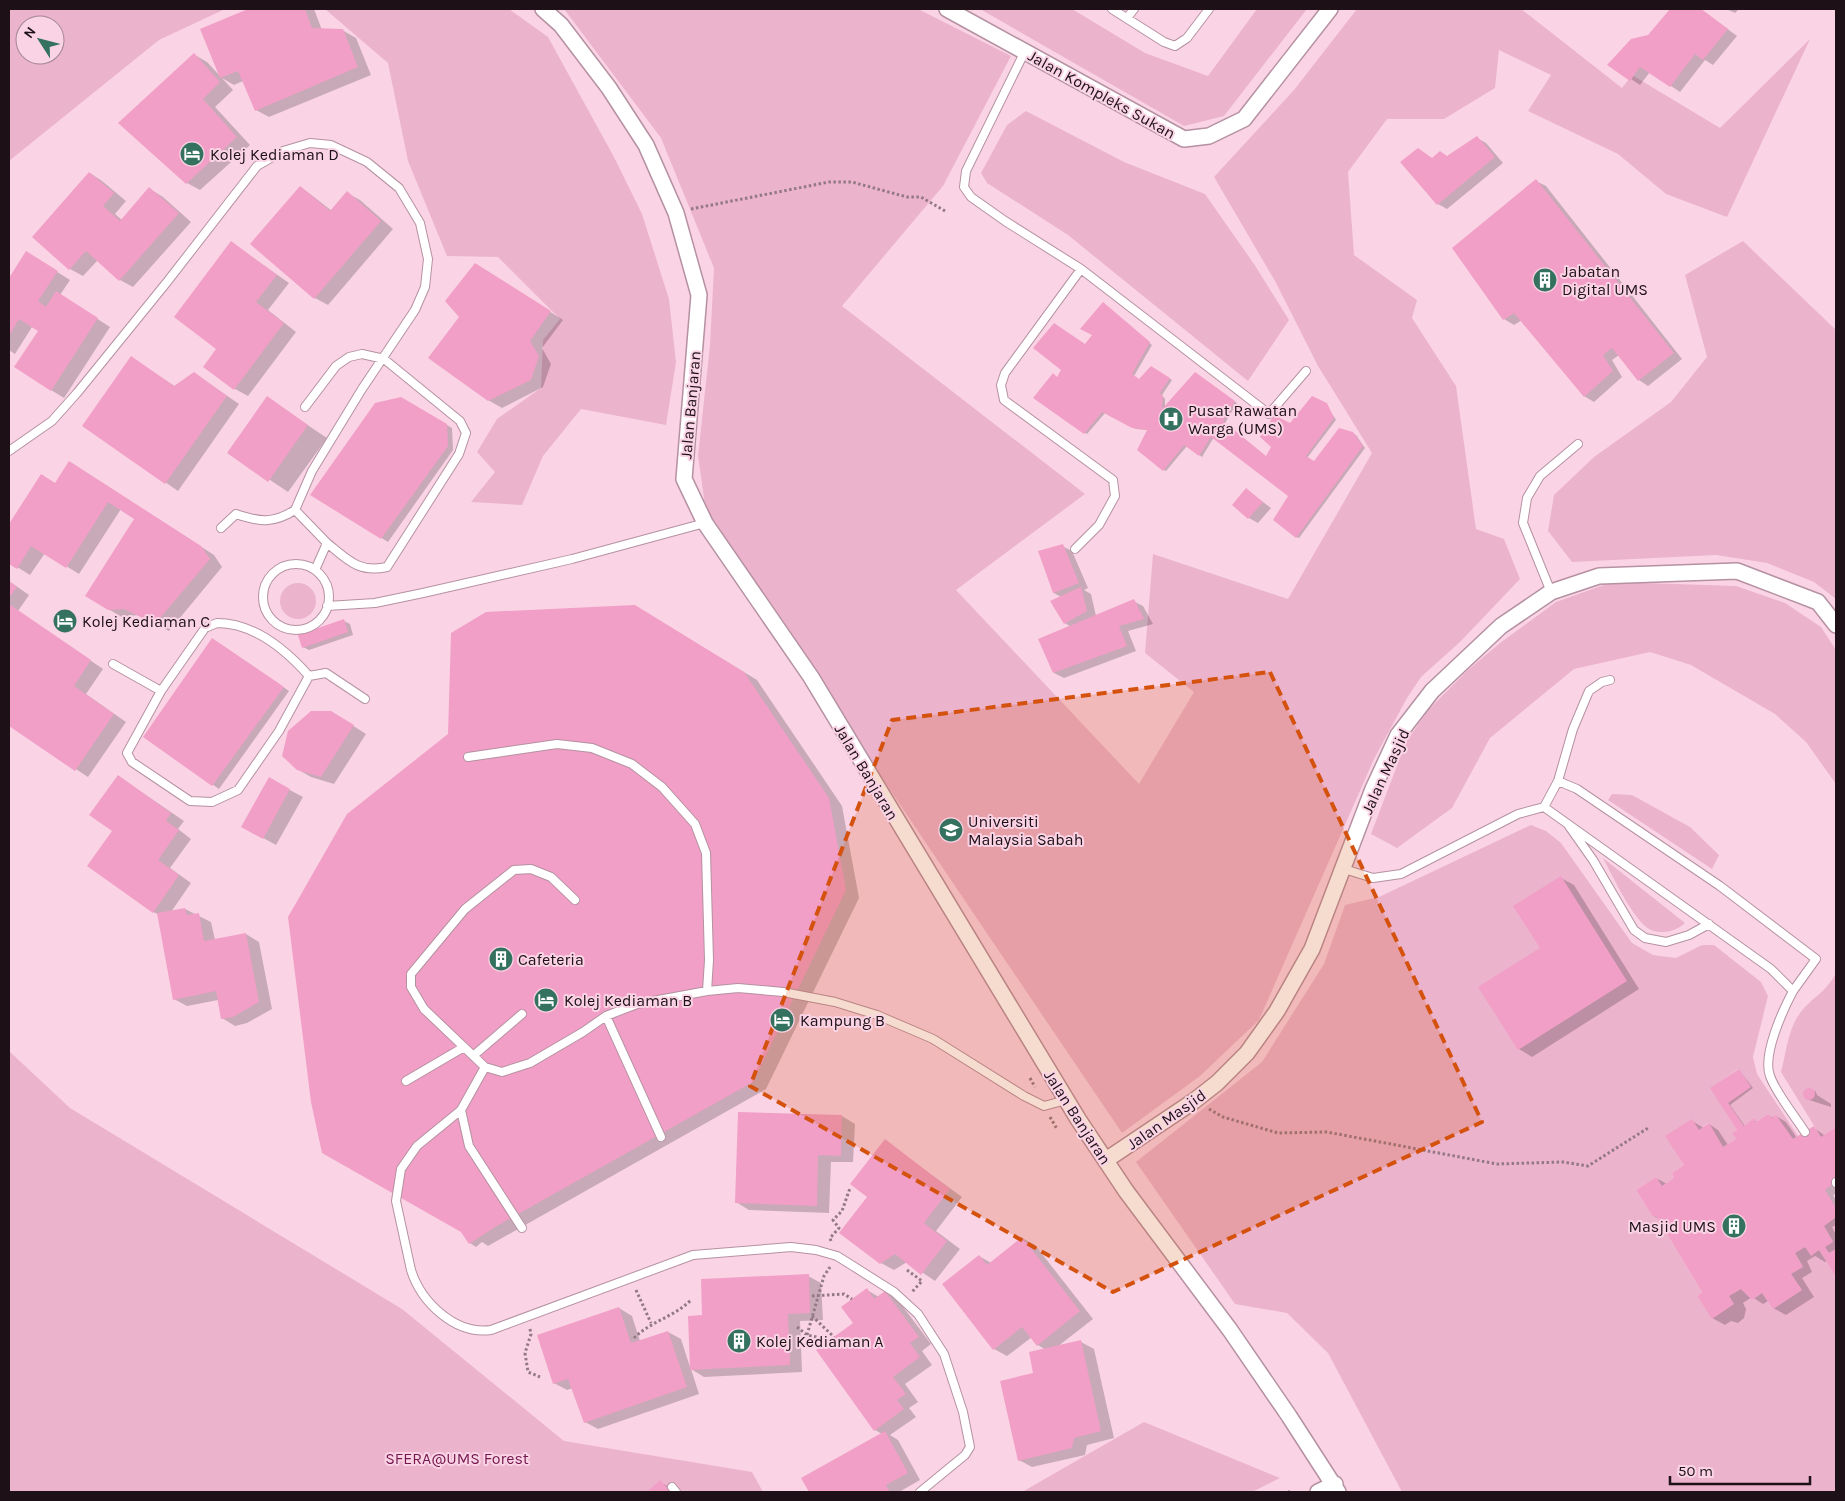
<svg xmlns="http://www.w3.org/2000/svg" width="1845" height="1501" font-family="Karla,sans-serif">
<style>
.green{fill:#ecb3cd;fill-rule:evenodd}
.shadow{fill:#0003}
.building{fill:#f19fc6}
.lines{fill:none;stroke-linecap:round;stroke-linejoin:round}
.lane-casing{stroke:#b591a1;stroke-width:10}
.street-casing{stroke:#b591a1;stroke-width:18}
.path{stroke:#937984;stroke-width:3;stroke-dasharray:2.5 2.5;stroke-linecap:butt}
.lane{stroke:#fff;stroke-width:8}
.street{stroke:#fff;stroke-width:15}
.marked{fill:#d4520d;fill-opacity:0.2;stroke:#d4520d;stroke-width:4;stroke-dasharray:10 6;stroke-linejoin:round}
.labels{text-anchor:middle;stroke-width:4;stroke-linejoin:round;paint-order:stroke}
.street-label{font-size:16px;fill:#1d1016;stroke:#fad4e5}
.poi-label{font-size:16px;fill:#1d1016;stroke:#fad4e5;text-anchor:start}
.park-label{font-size:16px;fill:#75174e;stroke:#fad4e5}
</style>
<rect width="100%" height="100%" fill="#fad4e5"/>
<path class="green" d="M9,9H225L159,40L9,161ZM25,25H55V55H25Z
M325,9H509L548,37L614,157L642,214L669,299L676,362L666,425L581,409L543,456L522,505L471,502L495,472L477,452L497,419L541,388L543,340L560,319L498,257L447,256L408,161L388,63Z
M564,9H918L1011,56L943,186L842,306L1085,494L956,590L1139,784L1194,692L1145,653L1153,554L1288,599L1372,453L1318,366L1275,281L1214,177L1294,90L1357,9H1521L1622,88L1632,75L1720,128L1810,39L1727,217L1666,194L1618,154L1528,111L1551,75L1499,50L1495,88L1444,119H1387L1348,172L1354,255L1417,300L1412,318L1456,386L1476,529L1504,539L1520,579L1460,642L1421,677L1407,698L1374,759L1259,1020L1200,1076L1122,1133L707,519L698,456L710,345L714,268L661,138Z
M980,9H1072L1145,53L1208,76L1257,9H1307L1224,116L1184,126Z
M1026,111L1124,162L1205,194L1254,264L1289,320L1248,381L1068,235L987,183L981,173L1007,125Z
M1743,241L1836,330V599L1814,582L1767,563L1716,555L1572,562L1548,531L1554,495L1594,457L1671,402L1707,357L1685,275Z
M1612,582L1736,586L1785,603L1821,627L1836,650V784L1806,742L1775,714L1691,665L1650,652L1574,669L1490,738L1452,808L1397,848L1371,834L1406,742L1429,709L1468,670L1500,643L1556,602Z
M280 601a18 18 0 1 1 36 0a18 18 0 1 1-36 0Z
M1612,794L1632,795L1690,827L1719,855L1712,869L1608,800Z
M1531,825L1546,831L1561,843L1632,943L1653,955L1676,958L1702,945H1714L1761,982L1768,996L1753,1057L1757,1074L1798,1136L1793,1139L1768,1114L1756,1122L1754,1119L1744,1126L1728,1103L1738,1069L1711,1088L1737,1130L1732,1133L1736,1139L1723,1147L1708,1123L1699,1130L1666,1136L1684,1165L1672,1173L1674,1178L1662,1186L1656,1177L1636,1190L1653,1217L1656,1216L1702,1292L1697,1296L1712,1318L1734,1304L1729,1296L1741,1289L1752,1300L1762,1293L1773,1309L1802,1290L1791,1274L1803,1266L1795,1253L1805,1247L1811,1255L1819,1250L1836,1277V1492H1402L1328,1353L1287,1313L1235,1304L1136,1162L1262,1062L1324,964L1345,905L1379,897Z
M1603,858L1685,923C1676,932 1657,936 1646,927C1630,913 1613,877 1603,858Z
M1836,973V1127L1821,1137L1781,1072C1786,1053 1788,1029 1800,1013C1812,997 1825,994 1836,973Z
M9,1051L70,1108L402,1309L564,1441L752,1472L763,1492H9Z
M1836,1217V1249L1829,1253L1825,1247L1833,1241L1824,1226Z
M1144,1422L1280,1478L1252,1492H1022Z"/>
<path class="shadow" d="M251,9H314L322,30H342L356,38L371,75L269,117L256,110L243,81L234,85L222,78L233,90L215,107L250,145L200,190L187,183L195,55L207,62L220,76L201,30Z
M1672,9H1701L1737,36L1713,65L1705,60L1680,92L1650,72L1640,85L1631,79L1649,36Z
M1726,9H1739L1735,13Z
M1477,138L1486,143L1503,163L1447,209L1438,204L1448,157Z
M90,173L102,181L126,201L115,214L122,220L150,189L163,197L191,222L133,287L120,280L98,260L83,276L70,269Z
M1536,181L1546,186L1682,359L1648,386L1639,380L1619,355L1612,360L1622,377L1594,402L1584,396L1522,320L1514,325L1504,319L1453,248Z
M301,187L332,211L347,193L360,200L393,229L328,305L315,298L252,244Z
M232,243L289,283L268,310L296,332L248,396L235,389L218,349Z
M27,253L70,280L60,295L110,327L64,398L51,390L39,331L32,327L15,354L9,350V280Z
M488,272L563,320L542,348L551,364L543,387L502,408L488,400L460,317Z
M1105,305L1152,345L1134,376L1140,380L1152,368L1172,380L1162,395L1165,399V408L1198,375L1237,403L1225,423L1266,457L1291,424L1326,404L1336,420L1307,458L1314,463L1352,433L1356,435L1365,448L1299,538L1296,537L1289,495L1214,437L1202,457L1187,446L1166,471L1164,470L1148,430L1136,429L1106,412L1087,434L1085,433L1057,378L1094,335Z
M132,358L176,387L207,382L239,404L178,491L84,426Z
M267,398L327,438L288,492L228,452Z
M401,398L452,428L453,450L388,542L312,494Z
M70,462L214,555L222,567L169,631L138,615L122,617L108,609L136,518L121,509L79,574L45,553L30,575L9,562V526L41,475L56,484Z
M1247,490L1271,508L1258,523L1249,518Z
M1062,546L1072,551L1088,588L1084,590L1091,594L1096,616L1133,601L1143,606L1153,624L1128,631L1136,651L1064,678L1054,673L1071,627L1065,623L1061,597L1054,593Z
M9,581L29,595L18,611L103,669L86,694L126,722L88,777L9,725Z
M648,614L757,680L842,806L859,898L766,1089L488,1246L482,1242L476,1247L470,1243Z
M344,621L350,624L353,635L309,650L303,647Z
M219,643L289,691L219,789L144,737Z
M344,720L366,734L334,784L311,777L297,769Z
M118,776L184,821L178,829L191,839L170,868L191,883L171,912L185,909L211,922L215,940L246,934L259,942L272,1009L247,1023L235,1026L222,1018L218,1000L187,1006L174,999L158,914L153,912L113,831Z
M269,779L303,797L276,845L256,834Z
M1561,878L1574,885L1639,989L1532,1057L1519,1049L1542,949Z
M1739,1070L1753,1088L1730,1105L1745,1126L1754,1120L1758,1122L1768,1115L1774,1118L1776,1116L1786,1122L1797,1138L1814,1128L1824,1135L1836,1128V1194L1833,1195L1836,1200V1225L1832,1227L1836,1235V1275L1827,1261L1825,1262L1815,1256L1807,1261L1812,1272L1802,1278L1814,1297L1786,1315L1773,1308L1768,1301L1763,1304L1752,1297L1743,1303L1746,1309L1744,1318L1738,1323L1731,1321L1725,1325L1712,1318L1704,1293L1660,1220L1654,1216L1656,1178L1667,1184L1675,1178L1686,1166L1692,1121L1704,1128L1709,1124L1718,1130L1728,1145L1737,1139L1739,1130L1712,1088Z
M1815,1090L1817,1095L1831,1104V1107L1806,1099L1807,1092L1814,1094Z
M740,1113L842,1116L855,1124L853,1162H831L829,1213L749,1210L736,1202Z
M885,1141L962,1197L936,1231L960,1249L935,1281L907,1262L894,1270L881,1263L869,1196Z
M1022,1238L1035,1245L1093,1319L1057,1347L1081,1342L1094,1349L1114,1438L1087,1445L1085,1455L1032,1467L1019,1460L1035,1374L1046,1350L1038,1345L1032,1337L1007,1356L994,1349L979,1256L991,1263Z
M808,1276L821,1283L823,1320L800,1321L802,1372L704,1377L691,1369L699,1394L598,1429L585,1422L573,1388L567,1390L554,1383L619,1308L632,1316L640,1341L668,1332L681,1339L690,1367L703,1317Z
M867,1290L879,1297L886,1292L898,1300L931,1344L922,1351L932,1365L905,1384L918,1402L909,1408L916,1417L890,1435L898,1440L920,1480L899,1492H810L803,1479L882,1434L875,1430L855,1324Z
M660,1482L669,1487L674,1492H648Z"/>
<path class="building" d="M248,9H305L312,28L343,29L358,67L255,111L238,71L220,78L200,29Z
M1670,9H1701L1728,29L1703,60L1695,54L1670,87L1640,67L1630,81L1607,65L1631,39L1648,35Z
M194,53L220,82L203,99L237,137L186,184L118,123Z
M1477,136L1495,157L1437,205L1400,162L1418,148L1432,158L1440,151L1447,156Z
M89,172L114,193L103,206L120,221L149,187L179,213L119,281L86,251L69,270L32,237Z
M1536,179L1674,353L1638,381L1612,348L1603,355L1613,371L1584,397L1514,313L1503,320L1452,248Z
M300,186L330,211L347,191L381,221L314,299L250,244Z
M231,241L277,275L256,302L284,323L234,390L203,367L216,349L174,317Z
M26,251L58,271L38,301L46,307L56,291L98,318L51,391L14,367L38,331L19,319L9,336V278Z
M475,263L551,311L530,341L539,356L531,380L488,401L428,358L459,317L445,301Z
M1103,302L1150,342L1132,374L1139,379L1151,366L1170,378L1160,393L1163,396L1162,409L1195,372L1235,401L1223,421L1266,456L1271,447L1260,437L1274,415L1290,423L1312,396L1327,403L1334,418L1306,456L1314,461L1339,428L1353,432L1363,446L1296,538L1273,520L1288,496L1211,437L1199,456L1184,445L1163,471L1137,450L1147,430L1132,428L1102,412L1084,434L1033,398L1053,373L1057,377L1061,370L1033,348L1054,323L1085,344L1092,335L1080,329Z
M131,356L174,386L194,372L227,396L165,484L82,426Z
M267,396L308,425L268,482L227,453Z
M401,397L447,424L448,446L381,539L310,495L375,403Z
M69,461L201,546L210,559L155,624L124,609L108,610L85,596L134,519L108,502L66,568L31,546L17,569L9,564V524L41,474L55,483Z
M1246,488L1263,502L1248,519L1232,505Z
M1063,544L1079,583L1053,593L1038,551Z
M9,581L17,587L9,598Z
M1081,587L1087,611L1064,624L1050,601Z
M1134,599L1144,619L1119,626L1127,646L1053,673L1038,639Z
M9,604L91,660L74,686L114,714L75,771L9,726Z
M635,605L744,672L829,798L846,890L753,1082L495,1227L469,1244L461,1232L322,1153L311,1102L288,917L347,814L448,734L451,633L486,612Z
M344,619L348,632L302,648L298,635Z
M212,638L284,687L212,786L143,737Z
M311,711H331L354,725L321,777L297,770L282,756L288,731Z
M118,775L171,813L166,821L179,830L158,860L179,875L153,913L87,866L112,831L89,815Z
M269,777L290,789L263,839L241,827Z
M1561,876L1627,981L1518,1050L1478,987L1540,948L1513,906Z
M185,908L187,915L199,913L204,941L246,933L259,1002L233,1017L221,1019L216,991L173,1000L157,913Z
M1739,1069L1751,1087L1728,1103L1744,1126L1754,1118L1756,1122L1768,1114L1772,1118L1776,1115L1793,1139L1814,1126L1821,1137L1836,1127V1182L1825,1190L1836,1208V1217L1824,1226L1833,1242L1825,1247L1829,1253L1836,1249V1277L1819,1250L1811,1256L1805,1247L1795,1253L1803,1267L1791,1274L1802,1290L1773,1309L1762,1293L1752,1300L1741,1289L1729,1296L1734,1304L1712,1319L1697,1296L1702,1292L1656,1216L1653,1217L1636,1190L1656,1177L1662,1186L1674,1178L1672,1173L1684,1165L1665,1136L1692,1119L1699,1130L1709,1123L1723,1147L1736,1139L1732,1133L1737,1130L1710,1088Z
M1803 1094a6 6 0 1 1 12 0a6 6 0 1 1-12 0Z
M738,1112L842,1115L841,1156L818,1155L817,1206L735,1203Z
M885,1139L950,1189L924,1223L947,1241L921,1275L895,1254L880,1264L839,1233L867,1197L850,1184Z
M1022,1237L1080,1311L1037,1346L1022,1327L993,1350L942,1284L979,1255L987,1265Z
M809,1274L810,1313L788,1314L790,1365L690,1370L688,1316L702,1315L701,1279Z
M867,1288L874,1299L885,1291L919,1337L910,1343L920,1357L893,1377L906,1394L897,1400L904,1409L874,1431L816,1350L853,1323L841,1307Z
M619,1307L631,1343L668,1331L687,1387L584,1423L568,1379L553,1384L537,1335Z
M1081,1340L1101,1431L1074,1438L1072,1448L1018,1461L1000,1381L1033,1373L1029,1352Z
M885,1431L908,1473L886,1485L890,1492H809L801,1478Z
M660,1480L671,1492H647Z"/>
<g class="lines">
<defs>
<path id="lane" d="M1112,9L1164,42L1175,46L1187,38L1209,9
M1127,18L1134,9
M1025,51L966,171L964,187L971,197L1005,221L1081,269L1269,414L1306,371
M305,407L336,366L349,357L362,354L384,359L460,421L466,433L459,454L387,567C358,573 348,560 327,543
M9,451L52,421L77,393L167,282L257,166L283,151L310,143L331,145L367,162L399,188L420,223L428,259L425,287L415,310L362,389L312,471L295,510L327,543L315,570
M221,528L236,514C260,522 273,524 295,510
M1075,549L1099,525L1115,496L1113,480L1004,400L1001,385L1005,373L1081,269
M263 597a33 33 0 1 1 66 0a33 33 0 1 1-66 0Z
M1551,592L1523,523L1527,498L1540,476L1578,444
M327,606L375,603L423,593L572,559L705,523
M217,623C254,623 286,650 309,676L279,731L238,790L212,802L190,801L132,762L127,753L161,691L205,628Z
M113,664L161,691
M309,676L326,673L365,699
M468,757L557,744L592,748L632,764L662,787L695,824L706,853L709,960L707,991
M1558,781L1577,789L1720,886L1816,959L1793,991
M1544,807L1558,781L1573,729L1589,691L1602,682L1610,680
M1569,826L1593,860L1634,930L1645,938L1666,942L1689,935L1709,924
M1344,869L1373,878L1401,874L1518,814L1544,807L1771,969L1793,991C1783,1010 1762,1055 1770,1076C1776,1093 1794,1115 1805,1132
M575,900L551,877L531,869L514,870L465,909L411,974V987L424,1009L485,1067L502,1072L530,1063L583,1032L606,1016L637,1004L707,991L738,988L783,992L835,1002L877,1015L933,1039L1024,1096L1044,1106L1066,1100
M606,1016L661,1137
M473,1056L522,1014
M485,1067L461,1110L417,1146L401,1169L396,1201L411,1270C421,1302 455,1335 491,1330L693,1255L791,1247L816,1250L837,1256L853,1266L894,1292L918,1314L944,1354L963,1412L970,1447L965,1455L920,1492
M406,1081L464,1047
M461,1110L469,1146L522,1228
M1836,1182V1183
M672,1487L676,1492"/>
<path id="street" d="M543,9L561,25L609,88L646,145L676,213L699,295L684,479L705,523L811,677L1078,1119L1126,1191L1230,1330L1289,1416L1338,1492
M947,9L1184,139L1209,136L1244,119L1330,9
M1106,1160L1194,1101L1217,1083L1247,1053L1277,1011L1312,949L1373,789L1398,735L1432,691L1501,626L1551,592L1599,576L1737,571L1818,602L1836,625
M1318,1492L1335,1484"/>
</defs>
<use href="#lane" class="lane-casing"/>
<use href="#street" class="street-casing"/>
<path class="path" d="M691,209L829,182H852L907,197H921L945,211
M1030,1078L1035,1087
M1209,1109L1223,1117L1278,1133L1327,1132L1497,1164L1563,1162L1588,1166L1648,1128
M1050,1117L1057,1129
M831,1241L830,1238L839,1228L833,1220L842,1211L850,1188
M907,1270L922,1281L911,1293
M636,1290L651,1323
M812,1296L844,1294L852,1299
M812,1316L834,1337
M797,1327L807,1335L830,1340
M530,1329L531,1334L525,1353L528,1372L540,1377
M807,1335L824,1276L830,1267
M634,1338C651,1321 674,1317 691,1300
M1288,1491L1289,1492"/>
<use href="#lane" class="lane"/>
<use href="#street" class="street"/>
</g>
<path class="marked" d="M1270,672L1482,1122L1113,1292L750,1086L892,720Z"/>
<defs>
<symbol id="hotel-disc" viewBox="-11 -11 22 22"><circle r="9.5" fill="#34715e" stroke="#fad4e5"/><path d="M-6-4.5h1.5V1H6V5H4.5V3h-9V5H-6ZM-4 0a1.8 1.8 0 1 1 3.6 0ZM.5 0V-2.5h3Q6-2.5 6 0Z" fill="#fff"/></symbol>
<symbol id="building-disc" viewBox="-11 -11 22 22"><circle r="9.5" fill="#34715e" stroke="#fad4e5"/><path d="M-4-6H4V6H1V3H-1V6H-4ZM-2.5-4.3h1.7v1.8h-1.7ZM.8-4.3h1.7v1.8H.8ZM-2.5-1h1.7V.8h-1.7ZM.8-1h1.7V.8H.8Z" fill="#fff"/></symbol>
<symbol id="hospital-disc" viewBox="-11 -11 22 22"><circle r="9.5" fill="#34715e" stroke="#fad4e5"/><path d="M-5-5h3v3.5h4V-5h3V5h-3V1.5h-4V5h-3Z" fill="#fff"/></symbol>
<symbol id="university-disc" viewBox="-11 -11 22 22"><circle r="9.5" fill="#34715e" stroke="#fad4e5"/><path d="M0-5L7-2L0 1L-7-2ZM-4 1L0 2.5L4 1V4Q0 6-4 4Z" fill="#fff"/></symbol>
</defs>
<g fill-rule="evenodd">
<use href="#hotel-disc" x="178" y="140" width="28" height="28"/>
<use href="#building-disc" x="1531" y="266" width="28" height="28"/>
<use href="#hospital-disc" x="1157" y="405" width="28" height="28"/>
<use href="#hotel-disc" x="51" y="607" width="28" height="28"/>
<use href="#university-disc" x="937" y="816" width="28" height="28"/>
<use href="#building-disc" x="487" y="945" width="28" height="28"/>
<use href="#hotel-disc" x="532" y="986" width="28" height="28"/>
<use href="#hotel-disc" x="768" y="1006" width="28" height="28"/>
<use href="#building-disc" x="1720" y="1212" width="28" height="28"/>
<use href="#building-disc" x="725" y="1327" width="28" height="28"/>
</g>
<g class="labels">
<g class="street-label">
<text transform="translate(1102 94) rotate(29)" y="6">Jalan Kompleks Sukan</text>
<text transform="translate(690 405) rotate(-85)" y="6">Jalan Banjaran</text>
<text transform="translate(1385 771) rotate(-65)" y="6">Jalan Masjid</text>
<text transform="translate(867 772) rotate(59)" y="6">Jalan Banjaran</text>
<text transform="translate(1078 1117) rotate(57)" y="6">Jalan Banjaran</text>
<text transform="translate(1166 1119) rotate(-35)" y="6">Jalan Masjid</text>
</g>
<g class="poi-label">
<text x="210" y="160">Kolej Kediaman D</text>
<text x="1562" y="277">Jabatan<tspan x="1562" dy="18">Digital UMS</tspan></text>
<text x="1188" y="416">Pusat Rawatan<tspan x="1188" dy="18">Warga (UMS)</tspan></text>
<text x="82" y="627">Kolej Kediaman C</text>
<text x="968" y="827">Universiti<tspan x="968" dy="18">Malaysia Sabah</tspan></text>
<text x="518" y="965">Cafeteria</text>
<text x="564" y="1006">Kolej Kediaman B</text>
<text x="800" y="1026">Kampung B</text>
<text x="1716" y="1232" text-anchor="end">Masjid UMS</text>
<text x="756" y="1347">Kolej Kediaman A</text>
</g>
<g class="park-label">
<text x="457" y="1464">SFERA@UMS Forest</text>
</g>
</g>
<rect width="1845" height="1501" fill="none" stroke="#1d1016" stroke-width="20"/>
<g transform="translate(40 40) rotate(306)"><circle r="24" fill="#fad4e5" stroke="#a28692"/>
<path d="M0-4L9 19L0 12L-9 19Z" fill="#34715e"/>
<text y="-8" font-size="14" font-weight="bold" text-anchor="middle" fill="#1d1016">N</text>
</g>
<path d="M1670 1476v8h140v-8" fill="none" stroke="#1d1016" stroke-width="2.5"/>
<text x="1678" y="1476" font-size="15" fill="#1d1016" stroke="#fad4e5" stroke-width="4" paint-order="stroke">50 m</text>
</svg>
